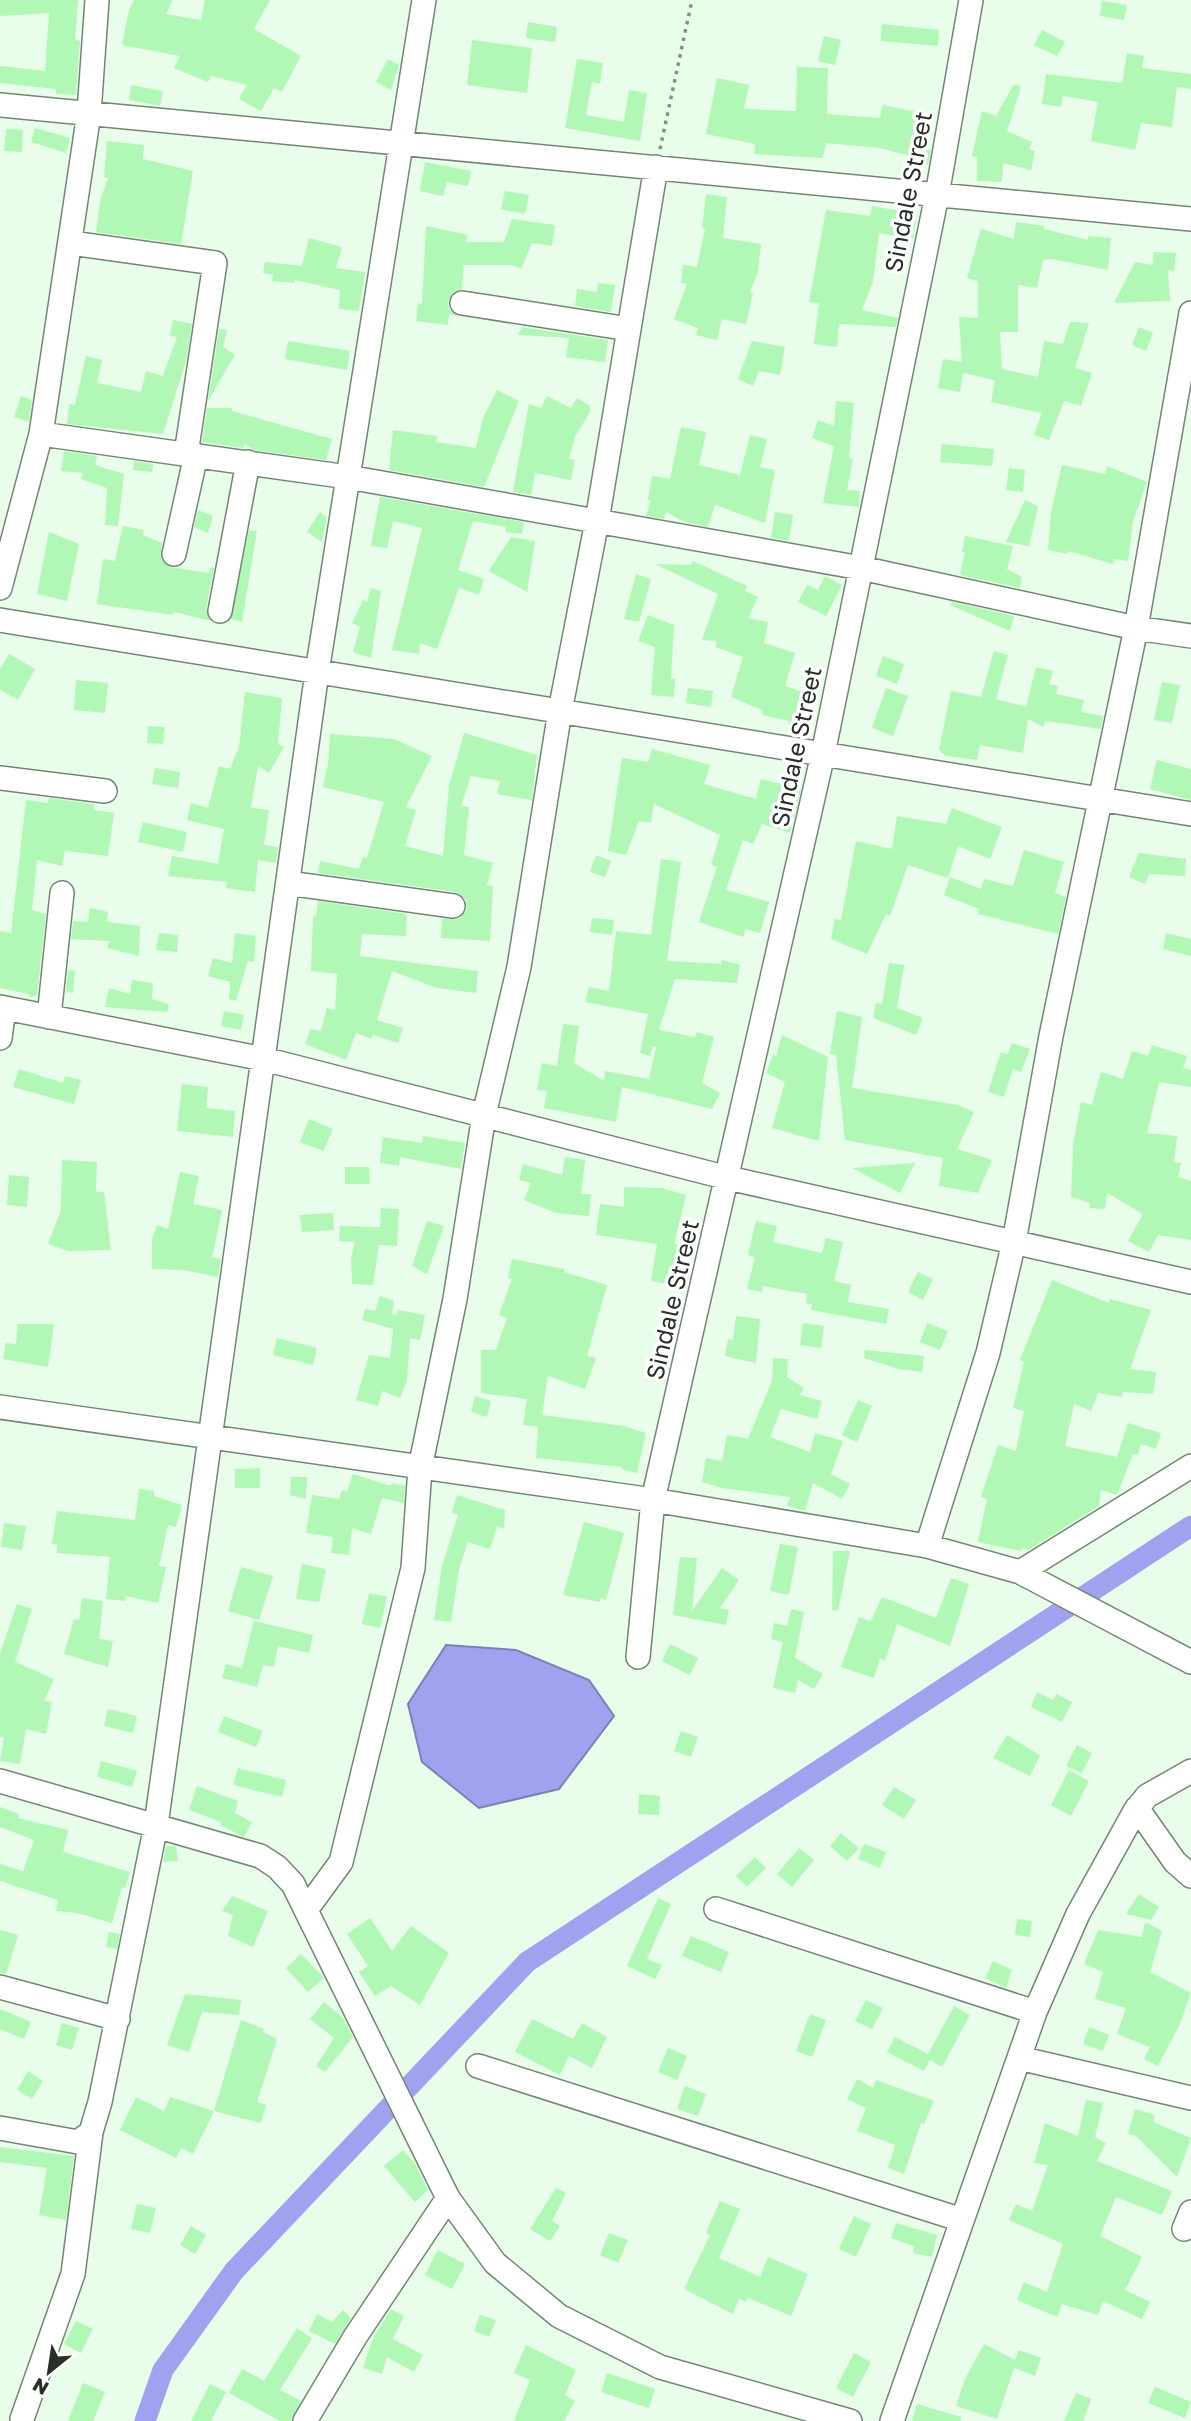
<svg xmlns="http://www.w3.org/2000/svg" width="1191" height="2421" font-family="'Golos Text',sans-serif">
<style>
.water{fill:#a0a2f0;stroke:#7c80b4;stroke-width:2}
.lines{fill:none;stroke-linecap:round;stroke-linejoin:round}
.canal{stroke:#a0a2f0;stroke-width:21}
.building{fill:#b1f7b6}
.minor-casing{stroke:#738674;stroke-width:26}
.path{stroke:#839184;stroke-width:3.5;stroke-dasharray:3.5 5;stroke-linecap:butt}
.minor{stroke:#fff;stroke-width:23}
.labels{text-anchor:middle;stroke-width:7;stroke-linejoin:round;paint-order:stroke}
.street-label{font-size:24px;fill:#272f28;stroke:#fff}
</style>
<rect width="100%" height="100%" fill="#e9feea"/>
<path class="water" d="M446,1645L516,1650L589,1680L614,1716L559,1789L479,1808L422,1762L408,1704Z"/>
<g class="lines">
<path class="canal" d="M145,2421L163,2370L234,2271L527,1962L1191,1526"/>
</g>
<path class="building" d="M0,0H78L75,40L80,41L76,95L56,94V89L0,83V66L45,71L49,13L0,16Z
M134,0H173L166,14L201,20L205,0H270L254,29L301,56L282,92L274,88L261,111L239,99L247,85L211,76L208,82L174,68L180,56L122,45L129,10Z
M1102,1L1127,5L1124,20L1100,16Z
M528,22L557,27L555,42L526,38Z
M882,24L939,30L938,46L881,41Z
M1042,30L1065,42L1057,56L1034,45Z
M824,36L841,40L835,65L818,61Z
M472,40L532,48L527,93L467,85Z
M1127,53L1144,56L1142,68L1191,74V89L1177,87L1172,127L1141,123L1135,150L1091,141L1098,102L1063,96L1061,107L1042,104L1046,74L1122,83Z
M388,59L399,65L391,90L376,82Z
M577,59L603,63L600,84L592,82L586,115L624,122L629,90L647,93L640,141L565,128Z
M797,67L828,68L827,114L880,118L883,105L926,114L919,148L931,150L928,165L916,164L917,158L880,148L826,143L823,158L754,154L755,144L706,134L717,78L749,85L744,109L796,111Z
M1014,84L1021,87L1007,131L1032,142L1029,149L1035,151L1031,170L1003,163L1002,182L977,181V157L972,156L982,111L996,116Z
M131,85L163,91L160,106L129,100Z
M35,128L70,138L66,153L31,142Z
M6,129L23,130L22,152L4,151Z
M107,141L144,145L143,159L193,171L181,244L96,232L100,201L108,178L104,177Z
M425,162L471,171L468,186L447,182L443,196L420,191Z
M505,191L529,195L525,214L501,209Z
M706,194L727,197L723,238L761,244L758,272L750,292L753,293L746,324L722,319L717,340L696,335L698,328L674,319L687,284L681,283L683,265L697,267L705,229L702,228Z
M872,206L917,214L913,239L879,233L873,281L862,310L898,318L896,327L839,324L837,347L814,344L819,303L809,302L826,210L870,216Z
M512,219L555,225L552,246L532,243L521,269L512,265H464L462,289L452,294L448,302L449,309L457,316L449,314L448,325L416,321L418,303L422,304L426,226L468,235L466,242H504Z
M1016,222L1044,226V229L1088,240V236L1111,238L1108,270L1052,259L1043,260L1037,288L1018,285V332H1000L1002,369L1038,377L1044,341L1063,344L1070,322L1089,323L1075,368L1092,373L1081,406L1064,401L1049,440L1034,435L1042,413L991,402L995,380L963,373L960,392L938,388L943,359L962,362L959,317L978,318V281L967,278L981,229L1014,239Z
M309,238L342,247L336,268L365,272L359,311L339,309L340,290L295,280L294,283L272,281L273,275L263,273L265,262L302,266Z
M1154,252L1176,253L1174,271L1168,270L1170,301L1114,303L1135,262L1153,265Z
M598,283L615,285L611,312L575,306L577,289L597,292Z
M173,320L192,324L186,361L163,434L67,424L69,404L75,405L86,356L102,360L97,383L141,392L146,371L163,376L177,337L170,336Z
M522,327L608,340L605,362L566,357L569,338L518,335Z
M1139,327L1153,333L1146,351L1132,345Z
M219,329L227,330L223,347L235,355L208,401Z
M288,341L350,351L347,370L285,359Z
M752,341L785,347L780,375L759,371L753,386L738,379Z
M497,390L519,401L484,487L389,470L393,430L437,436L436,442L476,448L483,418Z
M21,396L32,400L29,422L14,417Z
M547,396L571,408L577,398L590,406V412L575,437L569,459L575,460L571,480L535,473L531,495L513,492L529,404L541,408Z
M836,401L854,403L849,458L853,459L847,490L860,491L859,507L823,503L834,446L812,438L818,420L834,426Z
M207,408H232V411L332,439L326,460L254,450L245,444L243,448L202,442Z
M681,427L706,432L699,465L740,475L750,435L767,439L760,467L775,470L765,523L715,505L708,527L685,522L666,512L664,519L646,516L651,500H648L652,476L670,479Z
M942,444L994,449L992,466L940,462Z
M64,451L97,456L95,465L124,474L118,526L105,525L107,488L81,479L83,473L61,471Z
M134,461L153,464L152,472L133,470Z
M1062,465L1105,474L1107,466L1147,482L1133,521L1128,561L1115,559L1113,564L1068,551V554L1048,550L1051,512Z
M1009,468L1025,470L1023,492L1006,490Z
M380,497L524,522L522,534L506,532V527L473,521L458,570L484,579L479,595L459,588L437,649L420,643L419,654L392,650L422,528L393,521L387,548L371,546Z
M1025,500L1038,506L1029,546L1006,542Z
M198,510L213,516L208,533L194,527Z
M320,512L327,518L322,542L307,532Z
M775,512L793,515L789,541L771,538Z
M123,526L144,530L143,535L162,543L161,559L170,567L209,573L211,567L214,568L206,608L211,621L174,612L173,615L97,604L103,559L115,561Z
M249,530L257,531L242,622L231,619Z
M49,532L79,544L67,601L37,594Z
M965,536L1013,546L1007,569L1022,577L1020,588L960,575L965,552H962Z
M511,537L535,541L527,592L489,571Z
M693,561L747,586L745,591L758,597L748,618L768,622L764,643L795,653L785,686L814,696L803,729L788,724L789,721L762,715V710L731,697L743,657L715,647L717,641L702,640L718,594L655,564L691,565Z
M636,574L651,579L639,622L624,619Z
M825,576L842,585L826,616L798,602L807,585L818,590Z
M371,588L381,591L371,658L353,652L360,627L352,623L363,600L367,602Z
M952,602L1014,616L1010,631L950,605Z
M648,615L674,625L671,679H675L674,697L651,695L655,647L638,641Z
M994,651L1008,655L996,699L1026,707L1036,667L1053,671L1049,684L1058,686L1056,694L1084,700L1081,712L1103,716L1101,729L1046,721L1043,727L1028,719L1023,753L980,745L977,760L946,756L939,750L951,691L981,697Z
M9,654L35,669L18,700L0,690V669Z
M883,656L904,664L897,684L876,676Z
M76,680L108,683L105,713L74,710Z
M1162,682L1180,685L1172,723L1154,720Z
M688,688L713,691L711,707L686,703Z
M886,688L908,696L893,736L872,728Z
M245,692L282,698L278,744L284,747L269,773L258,766L251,808L269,810L264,845L278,847L276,863L258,860L255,892L226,888L227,882L168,876L172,856L218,864L224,829L187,820L191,803L208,808L219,766L230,769L239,747Z
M148,726L165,727L163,744L147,743Z
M464,733L537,755L532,800L497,794L500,781L471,776L461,806L469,807L464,855L493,863L487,885L493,886L490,941L441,938L442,919H459L467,909L466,900L456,892L318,873L320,861L359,869L363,857L367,858L384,802L323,787L328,764L330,734L394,739L432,756L406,807L416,810L405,846L443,856L449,786Z
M652,749L710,765L704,784L756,799L761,779L801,789L790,833L762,824L753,844L743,840L726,890L769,902L760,933L745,929L744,937L699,922L717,867L711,865L720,835L654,804L651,823L639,821L626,855L608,851L622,758L648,762Z
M1157,760L1191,769V800L1150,789Z
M155,768L180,772L178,788L152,784Z
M49,798L94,804V810L114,813L108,856L65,851L62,866L37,860L32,910L46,914L37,996L30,997L29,994L0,988V931L11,933L26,800L48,803Z
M952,808L1002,827L990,859L958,846L948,878L908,865L890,916L886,914L867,954L831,939L835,919L841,920L856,841L892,849L897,816L946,824Z
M143,822L187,832L183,852L138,842Z
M1024,850L1064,862L1055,893L1066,897L1058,934L978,914L979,909L944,895L950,877L981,889L984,879L1013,886Z
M1139,853L1186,859L1185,876L1149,874L1145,884L1129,877Z
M596,855L611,861L605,877L590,872Z
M661,859L681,862L667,961L721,964L722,960L740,965L737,983L675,979L659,1030L695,1037L697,1032L714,1037L702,1083L720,1093L712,1109L622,1087L616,1122L544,1108L547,1091L537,1090L542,1063L557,1066L563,1024L579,1026L574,1063L604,1081L605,1071L649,1079L656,1047L653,1046L650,1056L640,1053L648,1014L585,1002L589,987L609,991L616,931L651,935Z
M318,901L407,914L406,936L362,934L360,956L478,971L476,993L437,988L392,971L377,1020L403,1028L398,1043L373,1035L371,1039L356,1033L346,1060L305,1044L311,1029L321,1031L327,1008L335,1010L337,974L311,971L313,916L316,917Z
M90,908L108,912L107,922L140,926L139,956L107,948L109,941L71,939L73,921L88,922Z
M592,918L614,920L612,935L590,932Z
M159,933L178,935L177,952L156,950Z
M235,933L256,936L254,962L248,961L236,1001L229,999L230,982L208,976L213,958L232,963Z
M1166,933L1191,939V956L1163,949Z
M889,963L904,965L897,1008L923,1018L916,1035L873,1018L876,1003L882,1004Z
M68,970L75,971L73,993L66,992Z
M132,980L153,983L152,999L169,1004L167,1012L105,1007L109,988L130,994Z
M224,1011L244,1015L241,1030L221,1026Z
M837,1011L862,1017L852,1088L958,1105L974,1112L957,1149L992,1160L978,1193L939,1186L943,1158L845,1140L836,1054H830Z
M782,1035L828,1057L819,1141L772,1128L785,1082L766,1073L773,1055L776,1056Z
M1012,1043L1030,1049L1021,1072L1013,1069L1004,1097L988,1092L1001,1052L1008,1054Z
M1152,1045L1187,1056L1183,1068L1191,1070V1087L1159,1082L1147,1133L1177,1136L1174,1162L1181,1163L1178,1177L1191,1181V1240L1158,1235L1149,1252L1128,1241L1143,1214L1107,1193L1105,1209L1090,1208V1203L1071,1197L1073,1145L1081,1102L1092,1105L1101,1072L1123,1079L1132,1051L1148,1056Z
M19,1069L63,1083L65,1076L81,1080L74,1104L13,1087Z
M182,1084L208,1087L206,1108L235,1111L233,1137L177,1131Z
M309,1119L333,1129L323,1151L300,1142Z
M423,1136L465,1143L461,1169L400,1157L399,1166L380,1163L383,1137L422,1143Z
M565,1157L585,1160L581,1194H591L589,1216L556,1213L524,1200L531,1183L519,1180L523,1164L562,1175Z
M62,1160L97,1162L96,1192H104L111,1250L68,1251L48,1244L61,1210Z
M915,1163L900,1193L852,1168Z
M345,1167H369L370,1184H345Z
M180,1172L199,1176L193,1204L222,1210L212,1257L221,1259L218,1277L184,1270L152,1269V1239L157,1225L168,1229Z
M9,1175L29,1177L27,1207L7,1205Z
M624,1187L662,1188L686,1195L674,1244L691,1247L685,1287L651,1281L657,1244L596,1235L600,1204L624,1207Z
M381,1208L399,1209L397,1246L379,1245L373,1285L352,1284L351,1258L355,1242L339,1241L340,1226L380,1227Z
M333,1213L334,1230L302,1232L300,1215Z
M427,1221L444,1226L427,1274L412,1266Z
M756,1221L777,1226L773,1242L822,1253L826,1238L843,1242L834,1281L851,1285L848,1302L889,1309L886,1324L811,1310L812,1304L806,1303L807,1294L763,1286L762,1292L747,1289L755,1257L748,1255Z
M512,1259L564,1269V1272L607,1285L587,1356L596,1358L585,1389L548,1376L542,1415L624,1426L646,1433L637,1473L621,1469L622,1467L536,1458L538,1427L523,1425L527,1399L481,1393V1350H496L507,1318L499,1315L512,1279L508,1278Z
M918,1272L933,1279L923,1300L908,1292Z
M1052,1280L1109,1303L1110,1299L1151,1310L1130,1369L1156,1372L1153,1394L1123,1392L1122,1397L1098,1393L1091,1411L1074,1404L1065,1446L1117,1457L1128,1423L1161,1433L1156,1449L1141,1444L1138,1455L1133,1454L1117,1495L1101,1490L1099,1506L1028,1550L1023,1548L1022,1551L978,1542L987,1499L981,1497L998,1445L1016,1451L1024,1411L1013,1408L1024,1362L1020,1360Z
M380,1296L394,1301L392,1315H396L398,1310L425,1315L420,1340L410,1338L407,1380L400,1398L382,1391L378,1406L356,1400L369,1355L390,1358L393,1329L362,1320L365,1309L375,1311Z
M736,1316L760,1319L756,1363L725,1356L728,1339L733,1340Z
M803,1323L824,1326L821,1348L800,1345Z
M927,1323L948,1331L940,1350L920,1342Z
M18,1324H54L48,1367L3,1359L6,1343L16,1344Z
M277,1338L317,1348L313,1365L273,1355Z
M865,1350L924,1356L922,1372L899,1369L864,1358Z
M773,1358L788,1359L787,1377L804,1388L800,1395L822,1401L817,1419L781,1409L770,1437L810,1452L815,1433L843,1441L831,1474L850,1484L842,1499L813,1483L805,1511L787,1506L790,1497L722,1488L702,1482L706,1458L722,1461L727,1435L748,1439L772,1381Z
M649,1364L669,1367L665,1382L647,1380Z
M475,1396L491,1401L487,1417L471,1412Z
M858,1400L872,1406L857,1442L842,1435Z
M260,1468V1488H235V1469Z
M353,1474L391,1486L392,1483L405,1486L404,1503L382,1498L371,1534L352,1528L349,1555L331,1553L333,1537L306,1533L312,1495L339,1499L342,1490L347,1492Z
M291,1477H307L306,1499L290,1495Z
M139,1489L154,1491V1496L182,1505L176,1527L168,1525L159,1566L166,1567L158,1603L125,1596V1601L106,1599L110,1557L57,1553V1545L52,1544L57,1511L135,1520Z
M457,1495L505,1510L504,1529L497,1526L490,1549L468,1542L459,1569L451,1622L434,1620L442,1566L458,1515L452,1513Z
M584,1522L624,1533L606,1600L601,1598L600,1602L563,1595Z
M4,1523L26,1526L22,1550L1,1547Z
M780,1544L798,1547L789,1595L770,1591Z
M833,1551H850L838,1611L832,1610Z
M680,1557L697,1558L692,1611L722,1568L739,1580L720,1608L729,1610L726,1625L673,1615Z
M302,1564L326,1569L319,1602L296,1599Z
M241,1567L273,1576L259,1620L228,1611Z
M951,1578L969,1584L950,1646L897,1624L885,1661L880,1658L874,1678L841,1667L859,1617L871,1621L882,1597L936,1618Z
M369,1593L387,1597L380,1628L362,1624Z
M82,1598L103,1601L99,1639L113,1641L108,1667L64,1654L74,1619L79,1620Z
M17,1604L32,1609L15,1662L54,1679L44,1701L52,1702L46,1734L26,1729L20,1764L0,1761L4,1738L0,1737V1654Z
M791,1609L804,1612L795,1658L823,1674L814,1689L798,1680L795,1693L773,1688L783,1642L771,1639L774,1623L787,1626Z
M254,1621L313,1635L309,1653L278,1646L274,1667L263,1665L257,1687L222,1678L226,1664L242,1668Z
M670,1644L698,1658L690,1675L662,1661Z
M1037,1692L1053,1700L1056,1694L1072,1702L1062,1722L1031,1707Z
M108,1709L137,1716L133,1733L104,1726Z
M224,1716L263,1731L256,1747L218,1732Z
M681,1731L698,1737L691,1757L674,1751Z
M1007,1735L1040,1755L1030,1776L993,1758Z
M1077,1745L1092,1753L1082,1773L1066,1766Z
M101,1761L137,1771L132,1787L97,1777Z
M238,1768L286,1780L282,1797L233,1785Z
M1069,1770L1089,1781L1071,1816L1051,1805Z
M197,1786L238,1801L235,1813L252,1822L244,1837L220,1825L221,1822L189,1810Z
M894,1787L916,1800L904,1819L882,1805Z
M639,1794L660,1796L659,1815L638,1814Z
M0,1807L19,1814L18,1818L68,1830L63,1852L130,1872L125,1888L122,1887L112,1923L77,1913L56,1911L58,1900L0,1881V1864L23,1871L34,1840L0,1827Z
M841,1833L859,1848L847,1861L830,1846Z
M864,1844L886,1852L880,1868L858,1859Z
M166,1846H176L178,1861L163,1862Z
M799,1848L814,1860L792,1887L777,1874Z
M755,1857L766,1868L747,1887L736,1876Z
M1139,1894L1159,1907L1151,1920L1126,1914Z
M232,1896L268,1911L253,1947L228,1936L233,1915L222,1911Z
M658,1898L671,1904L647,1959L662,1965L655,1979L627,1966Z
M370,1918L392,1951L411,1926L449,1953L420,2005L391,1986L375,1996L359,1972L368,1966L347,1934Z
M1017,1919L1032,1921L1030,1937L1015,1935Z
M1145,1922L1162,1931L1150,1972L1191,1993L1179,2026L1158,2066L1144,2059L1150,2047L1117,2034L1126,2008L1095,1999L1103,1972L1084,1964L1098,1930L1142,1937Z
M0,1930L18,1935L6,1974L0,1973Z
M109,1932L120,1934L117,1949L106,1947Z
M691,1936L729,1952L721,1972L682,1956Z
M301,1954L324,1978L308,1992L286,1968Z
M993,1961L1012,1970L1006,1988L985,1978Z
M185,1994L241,2000L239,2015L202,2012L189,2052L167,2045Z
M866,2000L883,2008L872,2029L855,2021Z
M324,2002L343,2018L353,2037L325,2072L316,2066L334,2038L310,2019Z
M954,2006L970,2015L942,2067L930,2060L924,2071L887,2052L895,2037L928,2054Z
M0,2009L31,2022L24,2039L0,2029Z
M810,2014L826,2020L812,2057L796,2051Z
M532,2019L573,2039L582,2023L607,2037L592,2068L569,2056L560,2075L515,2052Z
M241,2020L264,2029L263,2032L277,2039L257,2102L266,2105L261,2123L214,2111Z
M62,2023L79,2028L72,2050L56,2045Z
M1089,2027L1109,2035L1103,2051L1083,2044Z
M668,2048L687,2056L677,2080L658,2072Z
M28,2071L43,2081L32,2099L17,2090Z
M857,2079L873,2088L876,2080L934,2101L924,2124L921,2123L904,2174L888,2168L895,2145L857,2131L866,2108L847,2099Z
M685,2086L706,2094L698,2116L677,2109Z
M136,2097L164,2111L170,2097L214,2111L193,2154L181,2148L176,2158L120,2130Z
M1086,2100L1103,2103L1095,2137L1106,2143L1097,2161L1172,2191L1162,2215L1116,2197L1100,2236L1142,2257L1125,2290L1150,2302L1142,2319L1103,2301L1098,2315L1062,2304L1057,2317L1017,2300L1024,2282L1047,2292L1063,2244L1009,2220L1016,2204L1032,2211L1048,2165L1034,2163L1045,2123L1078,2136Z
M1135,2109L1155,2115L1153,2122L1191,2138L1177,2177L1136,2136L1128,2134Z
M0,2147L74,2156L66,2220L39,2215L47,2168L0,2162Z
M403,2150L416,2165L428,2190L415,2202L384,2166Z
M556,2188L566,2193L552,2221L560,2226L550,2241L530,2229Z
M720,2201L740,2209L719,2258L760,2277L768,2257L808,2274L791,2316L748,2298L746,2302L739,2299L733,2314L684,2289L710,2235L706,2233Z
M137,2204L156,2208L150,2233L131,2229Z
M854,2216L871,2224L856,2257L839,2249Z
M896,2223L937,2235L932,2257L913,2253L914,2246L891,2238Z
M191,2226L206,2235L195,2254L180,2245Z
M609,2233L628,2240L618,2263L600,2255Z
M438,2250L465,2264L452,2289L425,2275Z
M391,2309L404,2316L393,2339L423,2355L414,2372L387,2357L382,2374L363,2368L373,2338Z
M343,2310L351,2318L335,2344L309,2331L317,2314L332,2322Z
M480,2315L496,2320L489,2337L474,2331Z
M76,2321L93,2329L81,2353L64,2344Z
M297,2328L312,2338L280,2390L301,2401L291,2421H280L229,2393L242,2369L264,2381Z
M984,2344L1015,2360L1019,2350L1041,2358L1035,2376L1014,2368L997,2419L956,2406L965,2379Z
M526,2345L576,2370L565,2395L575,2401L564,2421H514L530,2380L514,2373Z
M854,2353L871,2362L853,2397L836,2388Z
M607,2373L655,2389L649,2408L601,2392Z
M83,2383L105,2392L93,2421H68Z
M210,2384L226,2392L211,2421H191Z
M1155,2387L1191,2402L1185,2418L1148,2403Z
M1076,2393L1091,2399L1083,2421H1064Z
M917,2404L961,2417V2421H912Z"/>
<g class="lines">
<defs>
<path id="minor" d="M0,105L1191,219
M71,243L215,263L186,454
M462,303L629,329
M41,434L348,477L861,568L1136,628L1191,636
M174,554L196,455
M0,588L41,434L89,113L97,0
M220,611L248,462
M0,620L1191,814
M0,778L105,791
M288,883L453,906
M0,1007L264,1059L728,1178L1191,1282
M49,1017L62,893
M0,1038L4,1008
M0,1407L653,1500L927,1546L1020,1572L1191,1662
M927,1546L988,1353L1014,1242L1051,1036L1136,628L1191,313
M1020,1572L1191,1466
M638,1657L653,1500L823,754L937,195L971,0
M0,1781L260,1856L277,1867L293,1884L448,2198L495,2263L559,2316L660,2367L850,2421
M1137,1808L1175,1862L1191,1876
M716,1909L1035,2012
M306,1910L341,1862L413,1568L420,1468L455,1299L484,1115L519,967L560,711L597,521L656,167
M0,1987L118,2019
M1019,2058L1191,2098
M478,2066L962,2220
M0,2128L78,2142L91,2132L100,2102L156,1825L317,672L424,0
M1184,2229L1191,2212
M22,2419L73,2274L91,2132
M305,2421L355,2337L448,2198
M892,2421L1035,2012L1078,1914L1135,1811L1147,1796L1191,1771"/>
</defs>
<use href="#minor" class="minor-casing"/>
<path class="path" d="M660,149L692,0"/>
<use href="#minor" class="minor"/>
</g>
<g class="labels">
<g class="street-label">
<text transform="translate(909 192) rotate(-79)" y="8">Sindale Street</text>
<text transform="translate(797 747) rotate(-78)" y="8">Sindale Street</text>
<text transform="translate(673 1300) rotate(-77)" y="8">Sindale Street</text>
</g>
</g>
<g transform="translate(49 2372) rotate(210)" stroke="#ffffff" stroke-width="5" paint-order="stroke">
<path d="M0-5L12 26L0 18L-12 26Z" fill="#272f28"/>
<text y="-10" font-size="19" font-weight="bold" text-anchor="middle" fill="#272f28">N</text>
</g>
</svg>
